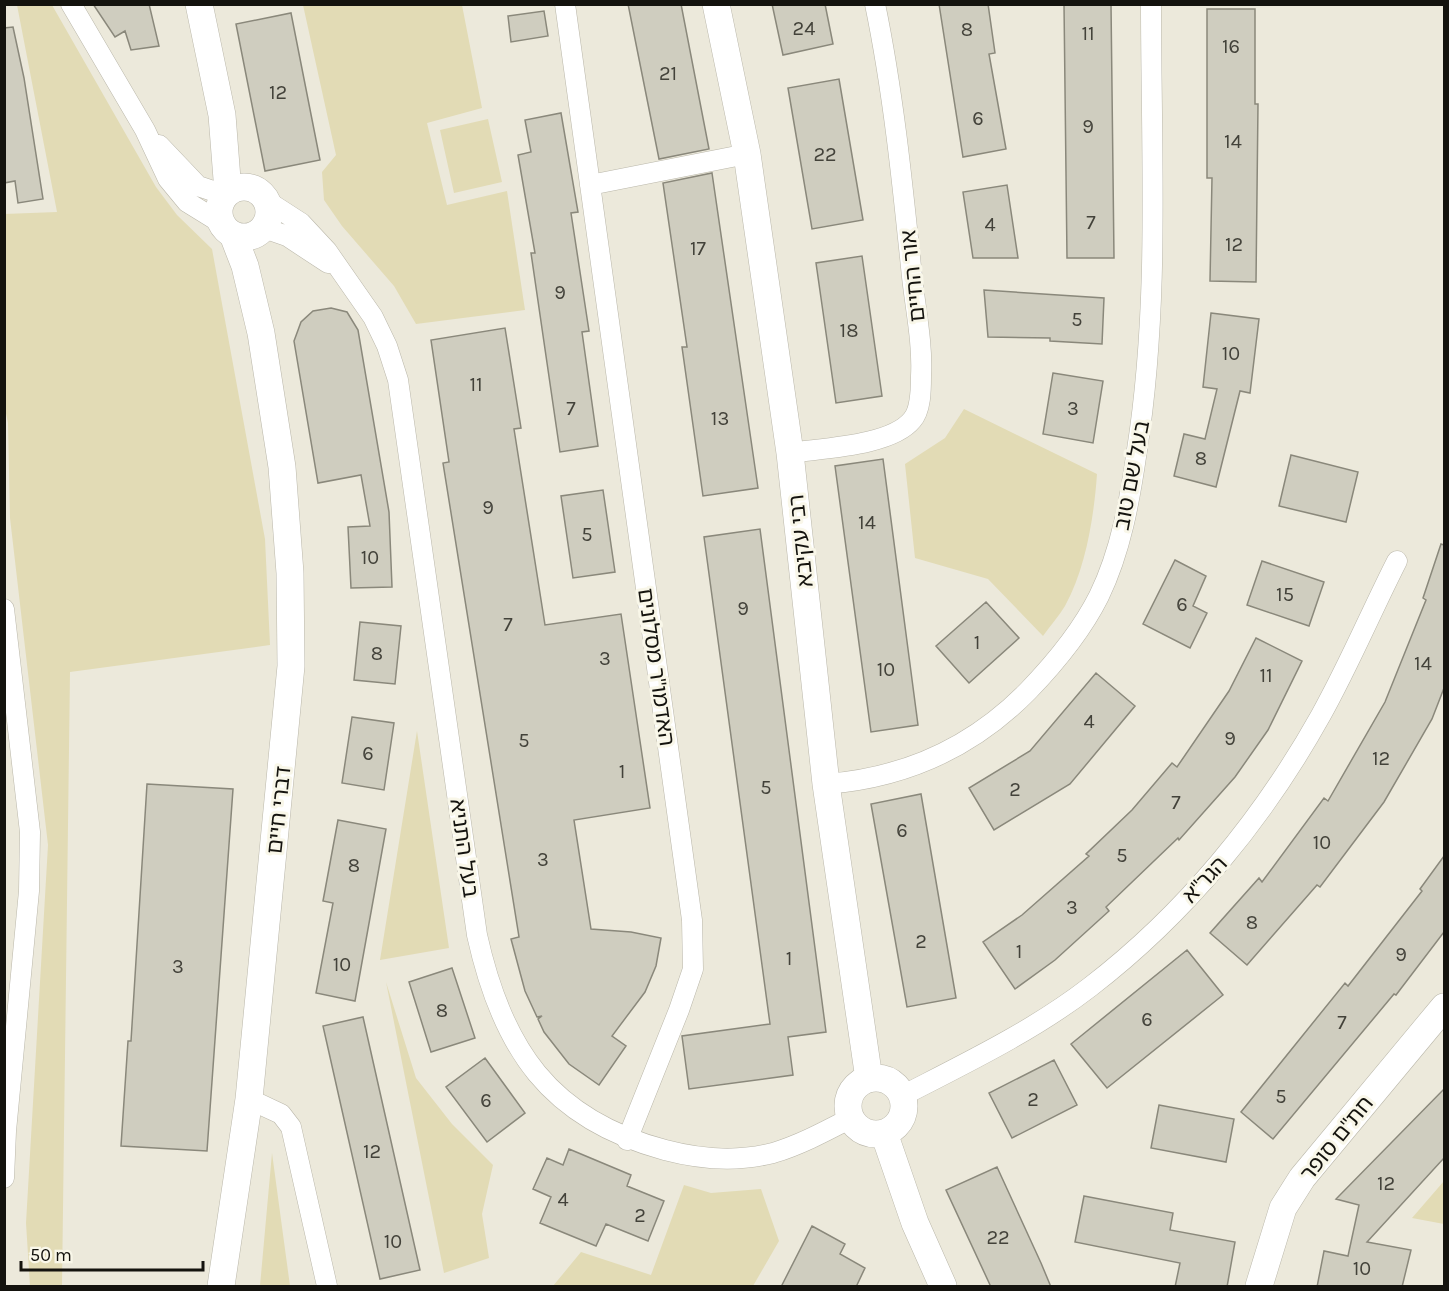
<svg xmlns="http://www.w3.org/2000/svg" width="1449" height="1291" font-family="Karla,'Noto Sans Hebrew',sans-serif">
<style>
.green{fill:#e2dbb5}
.building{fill:#cfcdbf;stroke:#8a887b;stroke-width:1.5}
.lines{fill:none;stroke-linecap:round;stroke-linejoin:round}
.street-casing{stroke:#bab7aa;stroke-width:21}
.secondary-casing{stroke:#bab7aa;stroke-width:28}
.street{stroke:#fff;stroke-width:20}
.secondary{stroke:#fff;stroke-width:27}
.labels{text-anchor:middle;stroke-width:6;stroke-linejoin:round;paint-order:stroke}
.number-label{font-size:20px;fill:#43423a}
.street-label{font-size:22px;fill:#14130e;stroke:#f9f7e9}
</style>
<rect width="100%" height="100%" fill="#ece9db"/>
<path class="green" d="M17,5H52L156,187L177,215L212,249L265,539L270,645L70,672L62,1286H30L26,1223L48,845L10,518L8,423L4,404V214L57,212Z
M303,5H462L482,108L427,123L447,205L507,191L525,310L416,324L394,286L342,226L324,200L322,172L336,155Z
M488,119L502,182L454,193L440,130Z
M964,409L1097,474C1094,516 1086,568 1065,606C1059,616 1050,626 1043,636L988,579L915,558L905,464L945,438Z
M417,731L449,948L380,960Z
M386,982L416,1078L452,1124L493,1165L482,1214L489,1258L444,1273Z
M272,1153L290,1286H260Z
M1444,1181V1224L1412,1218Z
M684,1185L711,1193L761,1189L779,1241L753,1286H553L581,1252L651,1275Z"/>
<path class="building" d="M93,4H149L159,46L131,50L125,31L115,37Z
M628,4H681L709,149L659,159Z
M772,4H825L833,44L783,55Z
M939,4H988L995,53L989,54L1006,149L963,157Z
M1064,4H1111L1114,258H1067Z
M1207,9H1255V104H1258L1256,282L1210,281L1212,178H1207Z
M544,11L548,36L511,42L508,16Z
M291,13L320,160L265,171L236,24Z
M13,27L24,78L43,199L18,203L15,181L4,183V28Z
M839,79L863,220L812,229L788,88Z
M561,113L578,212L571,213L589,331L582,332L598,446L560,452L531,253H535L518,155L531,152L525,120Z
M712,173L758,488L703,496L682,347H687L663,183Z
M1007,185L1018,258H973L963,192Z
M862,256L882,396L836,403L816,263Z
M984,290L1104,298L1102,344L1050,341V338L988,337Z
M331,308L347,312L358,330L389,512L392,587L351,588L348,527L370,526L361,475L318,483L294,341L301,322L313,311Z
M1211,313L1259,319L1250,393L1240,391L1216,487L1174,476L1184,434L1205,439L1217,389L1203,387Z
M505,328L521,428L514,429L545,625L621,614L650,808L574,820L591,929L631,932L661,938L656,966L645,992L612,1036L626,1046L599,1085L569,1064L544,1032L538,1019L542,1016L537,1017L525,991L511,939L519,937L443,463L449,462L431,340Z
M1053,373L1103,381L1093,443L1043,434Z
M1291,455L1358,472L1346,522L1279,506Z
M883,459L918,725L871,732L835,466Z
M603,490L615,572L573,578L561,496Z
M760,529L826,1032L788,1037L793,1075L689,1089L682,1036L770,1024L704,537Z
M1441,544L1444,545V688L1432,719L1384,802L1320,887L1317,885L1247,965L1210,933L1259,878L1262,882L1324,798L1328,801L1385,702L1426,600L1423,598Z
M1175,560L1206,576L1193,606L1207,613L1190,648L1143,624Z
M1262,561L1324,582L1309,626L1247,605Z
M986,602L1019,638L969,683L936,646Z
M360,622L401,626L395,684L354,680Z
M1256,638L1302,661L1268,730L1235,777L1179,840L1178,838L1106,907L1109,911L1055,960L1015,989L983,942L1022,915L1089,856L1086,854L1132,810L1172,763L1177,767L1229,691Z
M1096,673L1135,706L1070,784L994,830L969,788L1030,751Z
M352,717L394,723L384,790L342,783Z
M147,784L233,789L207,1151L121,1146L128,1041H131Z
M921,794L956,998L907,1007L871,804Z
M338,820L386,829L355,1001L316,993L333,903L323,901Z
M1444,856V932L1396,995L1394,994L1273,1139L1241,1112L1345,983L1348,986L1422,891L1420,889Z
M1187,950L1223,995L1107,1088L1071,1044Z
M452,968L475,1038L431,1052L409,982Z
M363,1017L420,1270L380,1279L323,1026Z
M485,1058L525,1113L487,1142L446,1087Z
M1054,1060L1077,1105L1012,1138L989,1093Z
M1444,1089V1158L1367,1242L1411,1250L1402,1287H1317L1324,1251L1348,1256L1359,1205L1336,1199Z
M1159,1105L1234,1119L1226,1162L1151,1148Z
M569,1149L631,1175L627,1186L664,1201L648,1241L606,1224L596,1246L540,1223L551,1197L533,1189L547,1158L563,1165Z
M997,1167L1041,1263L1051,1287H991L946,1190Z
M1084,1196L1173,1213L1170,1230L1235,1242L1227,1287H1175L1180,1263L1075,1242Z
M812,1226L845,1244L840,1254L865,1268L856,1287H781Z"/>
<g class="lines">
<defs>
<path id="street" d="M71,4L145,130L168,179L187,202L221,223
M565,4L692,920L693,969L679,1010L627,1140
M159,145L198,186L225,195
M590,185L747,154
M267,201L301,223L327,251L373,317L387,346L398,380L477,935C502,1048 549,1119 665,1150C699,1159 738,1162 773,1153C800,1145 826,1131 851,1118
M264,228L287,236L328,263
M790,453C822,448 891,446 912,420C921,410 921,390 921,376C923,341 914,302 911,267C902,179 893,91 875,4
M4,609L30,832L29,891L6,1131L4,1178
M826,784C904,778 973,747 1028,691C1056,662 1081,632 1099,596C1121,551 1130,499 1137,450C1160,302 1151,153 1151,4
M902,1096C966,1063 1033,1031 1090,987C1185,914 1263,819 1321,715C1349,665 1371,612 1397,561
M249,1099L281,1114L291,1127L327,1286"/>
<path id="secondary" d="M199,4L222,115L228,192
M716,4L747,154L790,453L826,784L869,1079
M219 212a25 25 0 1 1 50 0a25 25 0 1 1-50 0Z
M848 1106a28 28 0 1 1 56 0a28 28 0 1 1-56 0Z
M884,1133L915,1223L943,1286
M221,1286L249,1099L291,666L290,573L282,467L261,333L245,266L233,235
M1259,1286L1283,1208L1302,1178L1444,1007"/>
</defs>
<use href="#street" class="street-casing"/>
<use href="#secondary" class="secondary-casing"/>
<use href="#street" class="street"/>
<use href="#secondary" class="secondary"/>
</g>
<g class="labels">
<g class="number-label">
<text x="804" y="35">24</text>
<text x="967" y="36">8</text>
<text x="1088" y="40">11</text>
<text x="1231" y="53">16</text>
<text x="668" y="80">21</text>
<text x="278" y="99">12</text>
<text x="978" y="125">6</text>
<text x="1088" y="133">9</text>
<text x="1233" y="148">14</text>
<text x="825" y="161">22</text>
<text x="1091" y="229">7</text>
<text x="990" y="231">4</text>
<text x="1234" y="251">12</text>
<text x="698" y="255">17</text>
<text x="560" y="299">9</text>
<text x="1077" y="326">5</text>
<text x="849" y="337">18</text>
<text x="1231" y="360">10</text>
<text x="476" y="391">11</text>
<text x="571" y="415">7</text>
<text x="1073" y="415">3</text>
<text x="720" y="425">13</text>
<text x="1201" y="465">8</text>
<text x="488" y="514">9</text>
<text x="867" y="529">14</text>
<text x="587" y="541">5</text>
<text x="370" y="564">10</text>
<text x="1285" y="601">15</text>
<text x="1182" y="611">6</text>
<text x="743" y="615">9</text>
<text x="508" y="631">7</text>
<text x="977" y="649">1</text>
<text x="377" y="660">8</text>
<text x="605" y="665">3</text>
<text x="1423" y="670">14</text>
<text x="886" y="676">10</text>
<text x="1266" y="682">11</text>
<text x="1089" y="728">4</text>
<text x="1230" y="745">9</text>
<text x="524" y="747">5</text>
<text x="368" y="760">6</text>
<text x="1381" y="765">12</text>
<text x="622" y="778">1</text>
<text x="766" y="794">5</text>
<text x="1015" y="796">2</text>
<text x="1176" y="809">7</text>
<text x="902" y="837">6</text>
<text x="1322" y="849">10</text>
<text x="1122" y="862">5</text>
<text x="543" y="866">3</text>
<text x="354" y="872">8</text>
<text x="1072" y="914">3</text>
<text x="1252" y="929">8</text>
<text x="921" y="948">2</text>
<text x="1019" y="958">1</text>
<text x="1401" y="961">9</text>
<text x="789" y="965">1</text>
<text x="342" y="971">10</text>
<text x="178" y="973">3</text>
<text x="442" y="1017">8</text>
<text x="1147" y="1026">6</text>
<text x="1342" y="1029">7</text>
<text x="1281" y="1103">5</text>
<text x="1033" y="1106">2</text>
<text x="486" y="1107">6</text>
<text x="372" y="1158">12</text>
<text x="1386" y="1190">12</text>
<text x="563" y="1206">4</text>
<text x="640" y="1222">2</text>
<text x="998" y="1244">22</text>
<text x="393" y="1248">10</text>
<text x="1362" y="1275">10</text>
</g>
<g class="street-label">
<text transform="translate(912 276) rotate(-96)" y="8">אור החיים</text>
<text transform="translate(1131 475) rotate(-79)" y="8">בעל שם טוב</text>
<text transform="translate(800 541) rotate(-96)" y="8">רבי עקיבא</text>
<text transform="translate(657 667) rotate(82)" y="8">האדמו"ר מסלונים</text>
<text transform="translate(278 810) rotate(-84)" y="8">דברי חיים</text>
<text transform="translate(465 848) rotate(82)" y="8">בעל התניא</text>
<text transform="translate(1204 879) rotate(-47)" y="8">הגר"א</text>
<text transform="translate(1336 1138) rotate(-51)" y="8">חת"ם סופר</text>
</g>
</g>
<rect width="1449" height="1291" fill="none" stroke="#14130e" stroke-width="12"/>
<path d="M21 1261v9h182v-9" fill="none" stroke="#14130e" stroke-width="3"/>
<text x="30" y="1261" font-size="18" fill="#14130e" stroke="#f9f7e9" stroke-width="4.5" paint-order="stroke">50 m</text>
</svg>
